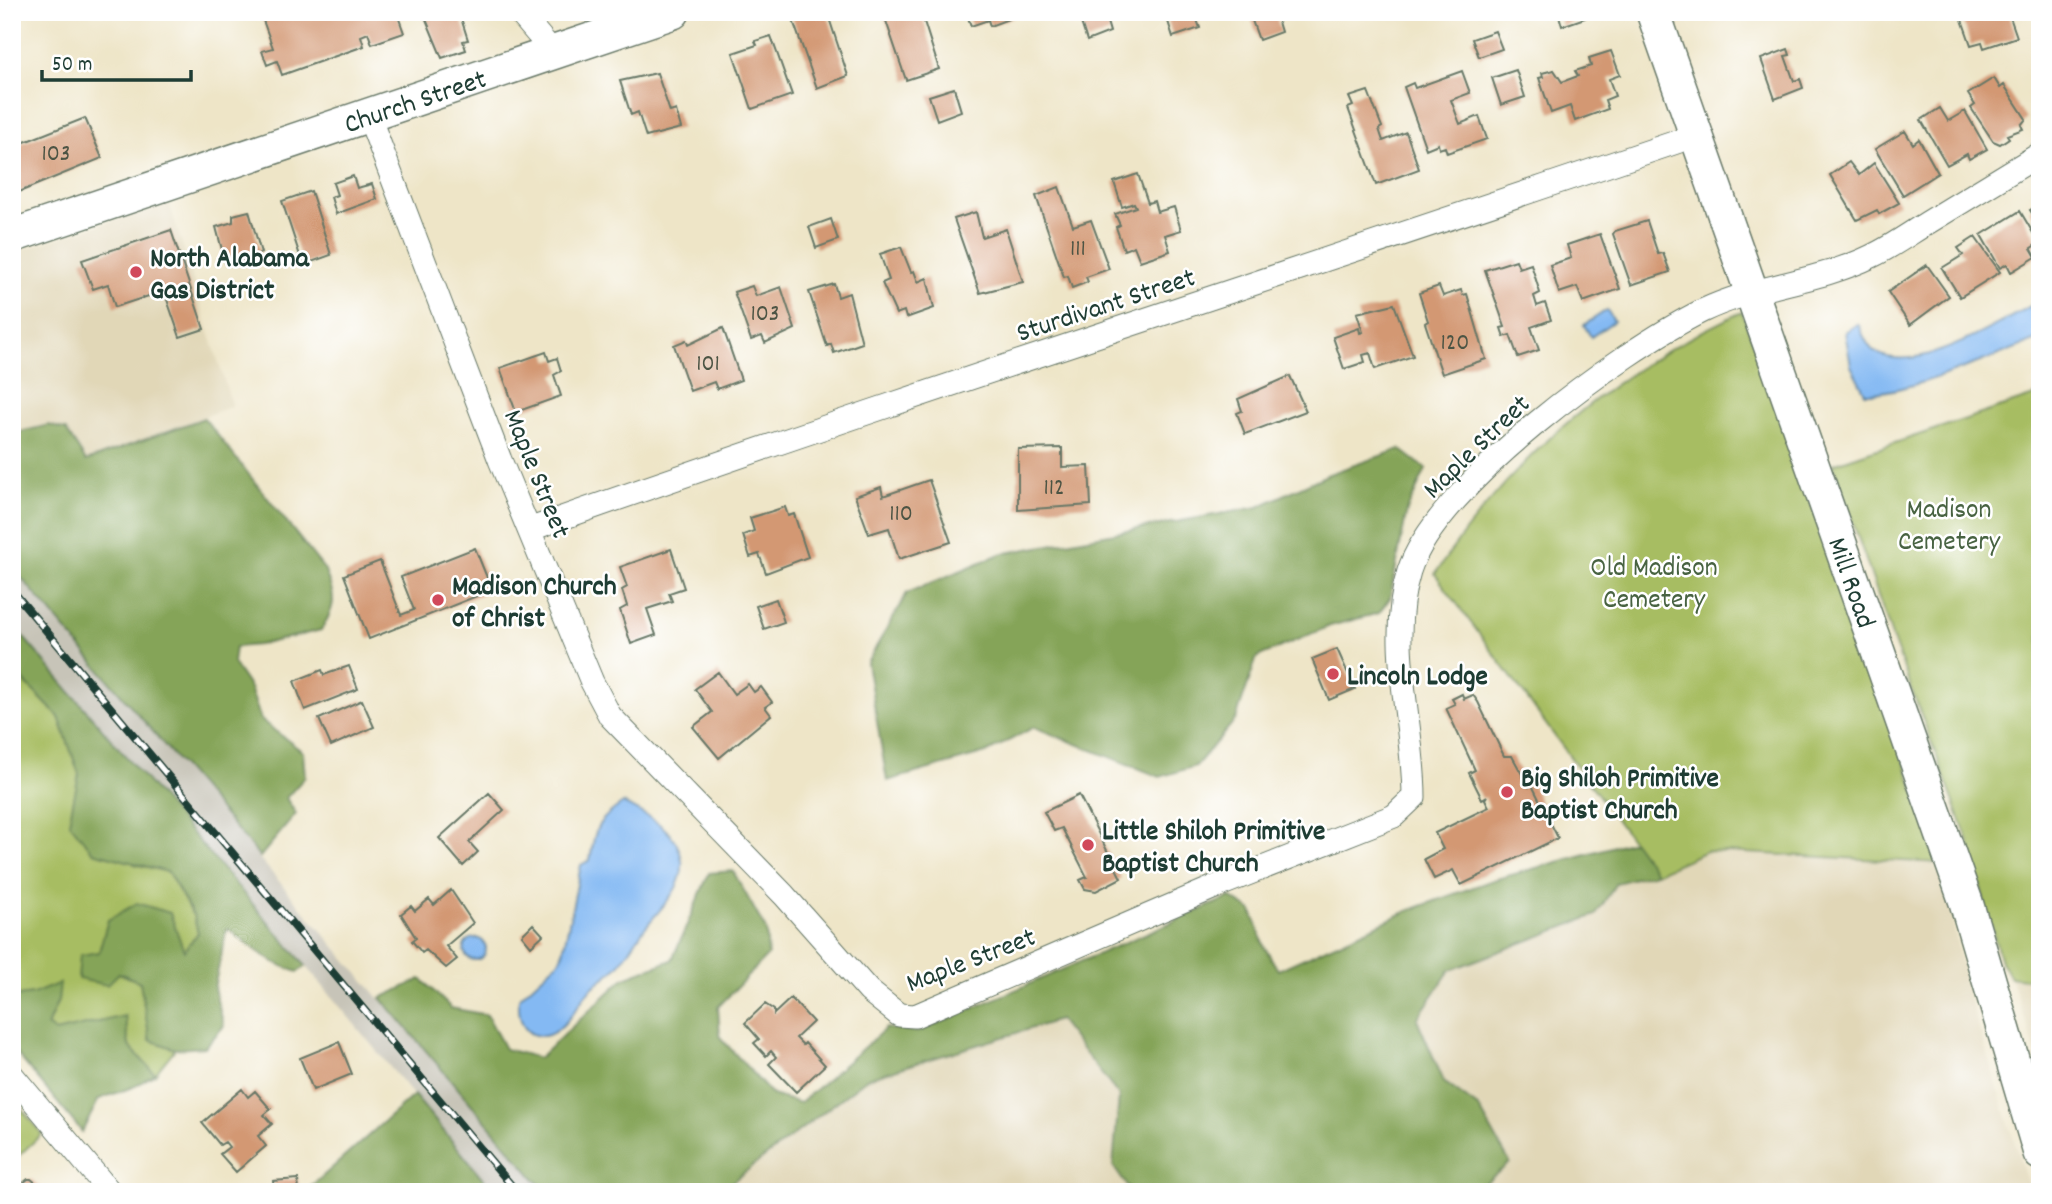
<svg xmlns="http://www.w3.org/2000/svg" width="2052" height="1204" font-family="Dekko,sans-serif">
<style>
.built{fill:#e1d7b7}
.industrial{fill:#c7c4b8}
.green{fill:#a7bd62;stroke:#637d4b;stroke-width:2}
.forest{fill:#85a458;stroke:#527046;stroke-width:2}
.water{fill:#84b9f3;stroke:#527b94;stroke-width:2}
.building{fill:#d39873}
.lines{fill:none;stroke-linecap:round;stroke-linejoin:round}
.street-casing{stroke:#677867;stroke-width:25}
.secondary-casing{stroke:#677867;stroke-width:36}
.street{stroke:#fff;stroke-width:23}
.secondary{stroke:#fff;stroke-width:33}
.rail-casing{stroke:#1f3d34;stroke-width:8}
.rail{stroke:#fff;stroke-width:5;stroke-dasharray:16;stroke-linecap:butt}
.poi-dot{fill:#d1495b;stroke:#fff;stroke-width:2.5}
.labels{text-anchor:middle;stroke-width:5;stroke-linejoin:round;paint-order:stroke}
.number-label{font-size:24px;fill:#4c5444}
.street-label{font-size:28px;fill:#1f3d34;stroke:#fff}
.poi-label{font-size:28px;font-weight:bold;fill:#1f3d34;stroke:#fff;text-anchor:start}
.park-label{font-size:28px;fill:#486342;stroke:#fff}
</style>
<rect width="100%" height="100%" fill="#fff"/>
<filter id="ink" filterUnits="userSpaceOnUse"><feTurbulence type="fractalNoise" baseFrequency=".0143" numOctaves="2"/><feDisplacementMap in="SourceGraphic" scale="14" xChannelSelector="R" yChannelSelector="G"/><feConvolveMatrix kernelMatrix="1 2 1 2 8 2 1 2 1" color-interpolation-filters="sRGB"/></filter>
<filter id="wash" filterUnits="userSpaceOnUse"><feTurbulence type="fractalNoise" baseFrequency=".00686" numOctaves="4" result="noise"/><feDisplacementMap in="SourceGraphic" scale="28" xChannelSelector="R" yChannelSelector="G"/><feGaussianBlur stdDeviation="1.57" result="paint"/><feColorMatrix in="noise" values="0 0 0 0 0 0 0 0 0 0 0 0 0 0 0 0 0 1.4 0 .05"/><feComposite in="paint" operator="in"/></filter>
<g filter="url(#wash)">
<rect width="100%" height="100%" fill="#eee5c7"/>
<path class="built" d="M169,202L232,406L86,461L48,425L12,434V253Z
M1706,851L1941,863L1965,983L2030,1192H1473L1510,1163L1479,1108L1444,1082L1417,1019L1450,970L1596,915L1616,883L1656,873Z
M2040,972V1065L2011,977L2025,979Z
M1059,1020L1119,1096L1113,1166L1131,1192H719L868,1078Z"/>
<path class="industrial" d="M12,567L305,912L546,1192H494L487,1184L278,932L12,624Z"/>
<path class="green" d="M1742,312L1941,863L1706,851L1656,873L1435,574C1512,457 1614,370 1742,312Z
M2040,394V972L2025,979L2011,977L2001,962L1968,840L1895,645L1833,464Z
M12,669L59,717L79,774L134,864L168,872L194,917L198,933L184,951L108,920L99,952L119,973L140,982L150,1040L175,1049L155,1074L129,1046L125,1016L55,1032L47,1026L58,1001L33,994L12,997Z
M12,1097L42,1134L12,1162Z"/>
<path class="forest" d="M204,418L324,569C335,596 338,603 321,630L259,645L235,647L233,663L250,688L261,720L303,752L305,777L286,798L296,814L260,857L12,567V434L49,425L66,430L86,461Z
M1400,449L1426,469L1407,510L1390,598L1379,613L1330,626L1257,657L1236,719L1196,766L1160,777L1034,727L986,753L887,781L867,663L907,593L1000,554L1258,507L1329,474Z
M12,624L306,966L298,972C268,963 251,946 227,928L214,988L224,1026L205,1047L175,1049L150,1040L140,982L119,973L107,985L78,979L80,955L99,952L108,920L137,903L170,913L184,951L198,933L194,917L168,872L93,852L69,822L79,774L59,717L12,669Z
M1633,841L1656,873L1616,883L1596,915L1450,970L1417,1019L1444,1082L1479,1108L1510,1163L1473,1192H1131L1113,1166L1119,1096L1059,1020L868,1078L719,1192H546L381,998L421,979L451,1008L487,1015L505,1049L539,1058L624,978L672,960L709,873L733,871L766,930L768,955L718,1007L720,1037L772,1095L800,1103L886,1028L918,1032L1230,897L1252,911L1264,946L1278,970L1410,910L1493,880Z
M60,983L58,1001L47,1026L55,1032L125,1016L129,1046L155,1074L133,1087L99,1099L82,1132L12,1048V997L33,994Z
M414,1095L494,1192H305Z"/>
<path class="water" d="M2040,301V339C1996,355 1908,394 1865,393L1851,366L1845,332L1858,324C1862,332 1867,347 1874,351C1915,379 2001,321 2040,301Z
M1607,310L1614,321L1591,337L1584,325Z
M623,803C647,816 677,828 682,860C685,888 660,908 645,928C635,941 628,955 617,967C608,976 597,982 589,991C578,1004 563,1034 544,1036C521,1037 518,1015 519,998L559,961L563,952L581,865L590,860C596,827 595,822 623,803Z
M464 949a11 11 0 1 1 22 0a11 11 0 1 1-22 0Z"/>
<g id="blocks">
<path class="building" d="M260,12H407V13L398,16L404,33L372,44L368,33L361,36L364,46L282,75L277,61L267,65L262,51L273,48Z
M423,12H459L468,40L463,41L466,50L442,58Z
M790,12H827L848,76L817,88Z
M883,12H921L939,69L906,80Z
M966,12H1012L1014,17L990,26L988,20L971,26Z
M1104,12L1110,32L1087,41L1078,13Z
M1165,12H1194L1200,28L1173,37Z
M1249,12H1275L1281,32L1259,40Z
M1558,12H1582L1585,18L1562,26Z
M1966,12H2016L2017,15L2010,17L2017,37L1984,48L1982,42L1971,45L1960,14Z
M1495,31L1502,49L1479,57L1472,39Z
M771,36L792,95L752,109L733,53L757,45L755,41Z
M1788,49L1790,55L1785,56L1794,81L1800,79L1803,88L1775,99L1761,59Z
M1611,51L1620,75L1609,79L1615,96L1605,100L1608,109L1575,121L1570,106L1551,113L1539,78L1543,77L1542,73L1554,70L1562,82L1578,76L1575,71L1591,66L1589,58Z
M1516,70L1525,97L1501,105L1492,78Z
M1462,71L1470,93L1451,100L1460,124L1479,116L1487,139L1447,153L1445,147L1439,149L1438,144L1426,149L1404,87L1413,83L1415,88Z
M657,73L670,112L676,110L681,128L646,137L638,112L631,115L620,81Z
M1994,78L2000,88L2004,85L2026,119L2021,125L2023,129L2007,135L2009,138L2000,144L1993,141L1971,108L1975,105L1968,94Z
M954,88L961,111L937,120L929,96Z
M1368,91L1382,127L1379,129L1383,141L1406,132L1419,169L1376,185L1348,108L1353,106L1349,97Z
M1940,108L1948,121L1965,111L1987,149L1969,159L1967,154L1947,165L1921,120Z
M85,118L102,158L12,195V147Z
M1905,131L1913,144L1919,139L1938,173L1903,195L1875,149Z
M1849,162L1859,175L1874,163L1899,203L1879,214L1877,210L1857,220L1830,175Z
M1138,174L1148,203L1154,201L1157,212L1174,207L1181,230L1165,235L1170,251L1140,261L1134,246L1124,250L1116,227L1120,225L1115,214L1136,207L1134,203L1122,207L1114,182Z
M353,176L357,188L372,184L377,199L336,214L331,197L337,195L333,183Z
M1059,187L1073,226L1091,220L1109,269L1086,277L1088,282L1072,288L1068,276L1064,277L1036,196Z
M311,191L331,255L303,265L282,201Z
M2040,204V225L2030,210Z
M249,211L261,253L226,265L216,227L233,222V215Z
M2020,211L2039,243L2031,248L2036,257L2011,272L2007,264L2000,268L1981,235Z
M976,212L982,237L1006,229L1023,282L980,293L954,219Z
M831,219L838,240L816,248L809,227Z
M1647,221L1658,254L1663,253L1670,272L1631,285L1613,234L1615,231Z
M171,230L204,329L180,337L164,291L115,307L108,284L93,289L82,260Z
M1600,234L1620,289L1583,302L1577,287L1559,293L1550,265L1571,258L1567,245Z
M1975,237L2000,272L1960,297L1942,268L1963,255L1958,248Z
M901,247L911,272L914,271L918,282L927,278L934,308L906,318L904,311L896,314L882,283L889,280L880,254Z
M1516,260L1519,268L1531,264L1540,293L1534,296L1537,306L1545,303L1551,320L1531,327L1539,350L1518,357L1510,335L1504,337L1501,328L1505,327L1485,270Z
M1927,265L1949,296L1910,325L1888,292Z
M834,284L838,297L849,293L862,343L834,353L831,344L827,346L809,292Z
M752,286L756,296L781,287L795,329L765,343L762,336L751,340L734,292Z
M1439,286L1443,296L1461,290L1463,295L1467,294L1486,359L1442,374L1425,323L1428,321L1419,293Z
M1394,304L1413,356L1375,369L1370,353L1363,355L1365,362L1344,369L1333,337L1359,328L1360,333L1363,332L1357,313Z
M723,328L741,380L717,389L714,382L690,391L674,345L686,340L688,345Z
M546,352L549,361L557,358L561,371L554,375L561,396L516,412L500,368Z
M1290,376L1306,411L1245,434L1237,413L1242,411L1238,399Z
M1062,448V467L1089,466L1091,505L1018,510V449Z
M929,480L951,542L899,559L889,528L869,534L855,496L881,487L883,496Z
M785,507L788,516L794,514L808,557L766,573L759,554L750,557L743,535L754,531L750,518Z
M475,548L492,590L369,639L344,575L380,561L401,615L414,610L401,577Z
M671,549L684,588L669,593L672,601L647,609L656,635L631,644L620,610L627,606L622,590L627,587L620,567Z
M776,599L784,622L764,629L756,606Z
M1337,649L1355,689L1329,700L1312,659Z
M349,666L358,689L305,710L294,681L322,670L324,675Z
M718,672L734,694L748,684L754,692L761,687L772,702L765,707L771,715L719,758L693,727L712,712L695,689Z
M1462,694L1464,699L1473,695L1478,702L1504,756H1512L1529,787L1532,785L1558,838L1461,885L1453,870L1434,879L1424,859L1443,849L1435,833L1489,807L1485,799L1487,796L1482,799L1469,773L1475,770L1446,708L1455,704L1452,699Z
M362,700L374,727L331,746L319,719Z
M489,793L504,810L469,842L478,852L463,866L439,838Z
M1079,795L1121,878L1096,891L1085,889L1080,880L1087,877L1062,828L1054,831L1044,812Z
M451,890L473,923L446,946L457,959L446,968L426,950L422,953L412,941L416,938L401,914L411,906L415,911L429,899L434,905Z
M533,924L543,935L531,946L522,935Z
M791,998L813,1022L796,1038L803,1045L805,1043L825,1065L796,1092L769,1064L776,1057L771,1051L766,1056L754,1043L759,1039L745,1023L765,1004L774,1010V1014Z
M339,1042L352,1074L313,1090L300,1058Z
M242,1089L248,1097L255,1091L267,1105L271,1109L264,1115L272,1124L258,1136L266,1146L236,1172L220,1154L229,1147L225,1142L220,1145L202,1123Z
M31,1179L47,1192H12L28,1179Z
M298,1179L299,1192H274L273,1181Z"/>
</g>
</g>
<g filter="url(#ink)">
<use href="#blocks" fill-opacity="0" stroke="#677867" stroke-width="2"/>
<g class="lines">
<defs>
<path id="street" d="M519,12L552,51
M368,114L500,460L592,682L610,716L784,895L869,991L899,1015L915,1016L1217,886L1394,816L1414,797C1414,723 1386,644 1409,571C1437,485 1621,351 1702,311C1756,285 1819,282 1872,256C1891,247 1909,234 1927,223C1964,200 2002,177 2040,154
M531,529C918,392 1309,267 1697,135
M12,1075L110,1192"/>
<g id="secondary">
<path id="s1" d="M1653,12L1966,902L2040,1153"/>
<path id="s2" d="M12,236L673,12"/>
</g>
</defs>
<use href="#street" class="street-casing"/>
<use href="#secondary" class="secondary-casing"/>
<use href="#street" class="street"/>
<use href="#secondary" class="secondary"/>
<defs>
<path id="rail" d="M12,590L517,1192"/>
</defs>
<use href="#rail" class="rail-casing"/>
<use href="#rail" class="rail"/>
</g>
</g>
<g class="poi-dot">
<circle cx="136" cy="272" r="7"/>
<circle cx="438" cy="600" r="7"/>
<circle cx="1333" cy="674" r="7"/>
<circle cx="1507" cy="792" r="7"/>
<circle cx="1088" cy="845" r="7"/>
</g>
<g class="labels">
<g class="number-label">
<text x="56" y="160">103</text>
<text x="1078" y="255">111</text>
<text x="765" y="320">103</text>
<text x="1455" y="349">120</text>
<text x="708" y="370">101</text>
<text x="1054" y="494">112</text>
<text x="901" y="520">110</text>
</g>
<g class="street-label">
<text dy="10" stroke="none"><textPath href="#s2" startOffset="425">Church Street</textPath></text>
<text transform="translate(1105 303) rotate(-18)" y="10">Sturdivant Street</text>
<text transform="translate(1475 445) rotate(-44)" y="10">Maple Street</text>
<text transform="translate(539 473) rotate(68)" y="10">Maple Street</text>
<text dy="10" stroke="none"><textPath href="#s1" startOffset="604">Mill Road</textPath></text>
<text transform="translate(970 958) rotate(-21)" y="10">Maple Street</text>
</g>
<g class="poi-label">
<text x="150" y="266">North Alabama<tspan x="150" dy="32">Gas District</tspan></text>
<text x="452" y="594">Madison Church<tspan x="452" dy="32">of Christ</tspan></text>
<text x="1347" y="684">Lincoln Lodge</text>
<text x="1521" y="786">Big Shiloh Primitive<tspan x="1521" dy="32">Baptist Church</tspan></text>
<text x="1102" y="839">Little Shiloh Primitive<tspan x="1102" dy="32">Baptist Church</tspan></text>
</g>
<g class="park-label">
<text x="1949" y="517">Madison<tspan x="1949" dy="32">Cemetery</tspan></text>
<text x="1654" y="575">Old Madison<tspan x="1654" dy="32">Cemetery</tspan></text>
</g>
</g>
<rect width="2052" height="1204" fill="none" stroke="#fff" stroke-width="42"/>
<path d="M42 70v10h149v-10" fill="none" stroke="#1f3d34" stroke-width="3.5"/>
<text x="52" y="70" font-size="21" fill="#1f3d34" stroke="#ffffff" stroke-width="5" paint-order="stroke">50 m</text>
</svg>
